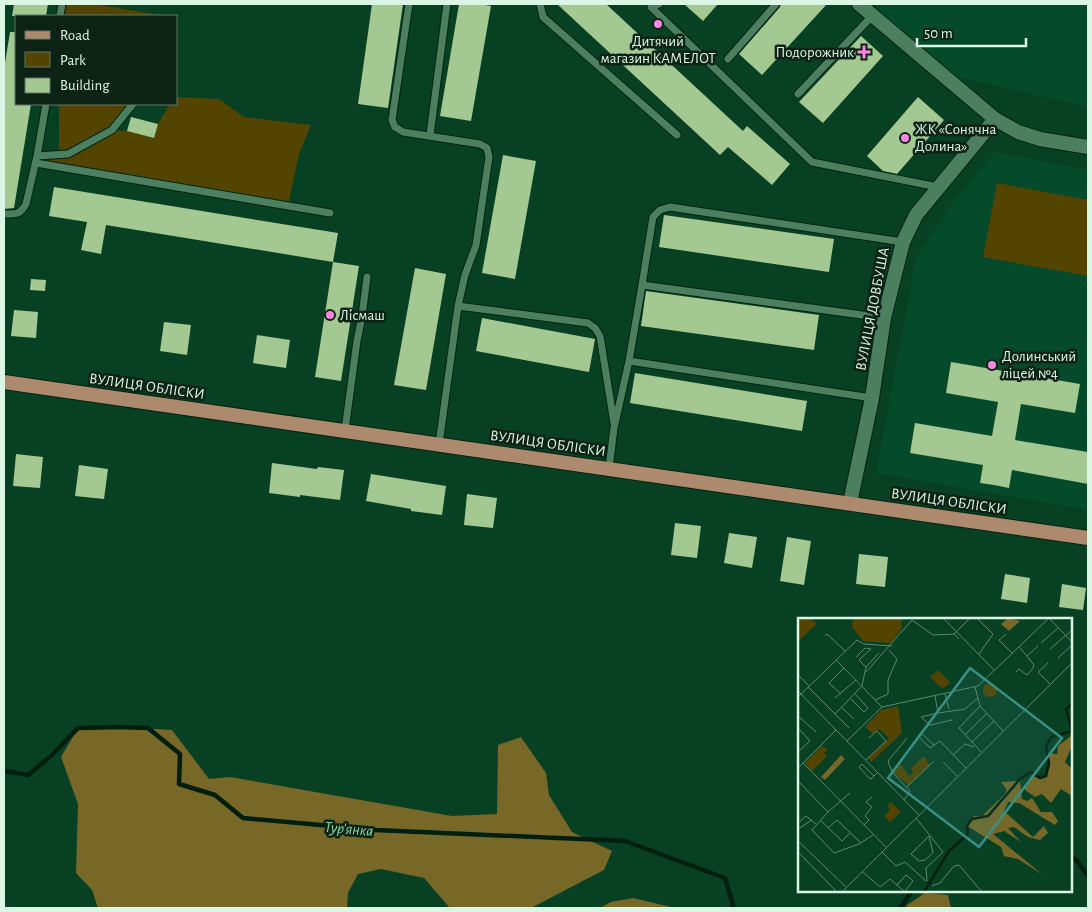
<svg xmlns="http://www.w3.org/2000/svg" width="1092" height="912" font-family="'Alegreya Sans',sans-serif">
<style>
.built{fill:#054a2b}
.green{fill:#534501}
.forest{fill:#776828}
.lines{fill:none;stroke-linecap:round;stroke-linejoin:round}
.stream{stroke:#001f0e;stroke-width:4.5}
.building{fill:#a3c891}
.service-casing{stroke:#002410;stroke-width:9}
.minor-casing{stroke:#002410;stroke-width:16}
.primary-casing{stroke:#002410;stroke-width:16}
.service{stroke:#4c7f60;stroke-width:7}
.minor{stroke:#4c7f60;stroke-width:14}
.primary{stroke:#ad896e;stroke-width:14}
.poi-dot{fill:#fd86e3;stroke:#0c2215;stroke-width:2}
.labels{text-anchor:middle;stroke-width:5;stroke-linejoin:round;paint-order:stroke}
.poi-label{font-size:15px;fill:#dbf6e4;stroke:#0c2215;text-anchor:start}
.street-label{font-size:15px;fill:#dbf6e4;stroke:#0c2215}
.water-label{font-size:16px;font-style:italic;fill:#86dfa8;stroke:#0c2215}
.inset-river{fill:none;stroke:#001f0e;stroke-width:2.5}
.inset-road{fill:none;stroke:#5c8971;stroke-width:1}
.view{fill:#389086;fill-opacity:0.15;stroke:#389086;stroke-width:2.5}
.inset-edge{fill:none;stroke:#dbf6e4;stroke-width:2.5}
</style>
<rect width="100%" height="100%" fill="#084024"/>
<path class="built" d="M874,4H1088V107L935,72Z
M995,152L1088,170V510L876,473L916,258L952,203Z"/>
<path class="green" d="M62,4H94L154,14V16H60Z
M176,97L219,99L244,117L311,125L299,154L288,205L36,163L37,156L60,154L59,146V107L57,104H133L112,130L127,131L154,138L158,124L170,104H176Z
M997,183L1088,200V276L983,257Z"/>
<path class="forest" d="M119,727L172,730L209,779L230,777L452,816L497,814L498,745L521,737L546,773L549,795L572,832L612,851L604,870L531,908H450L424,878L381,869L358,874L348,893L347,908H98L92,890L76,873L78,804L61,757L78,728Z
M925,893L948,895L951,908H906L907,905Z
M633,898L675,908H600L611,902Z"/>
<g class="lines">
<path class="stream" d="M4,771L28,775L51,756L78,728L119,727L148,728L180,754L179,784L215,795L243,818L376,830L625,841L725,878L733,905V908
M1071,856L1077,861L1088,876
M900,908L912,891"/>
</g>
<path class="building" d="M14,4H48L46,16H12Z
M372,4H403L388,108L358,104Z
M459,4H479L491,6L471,121L440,116Z
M557,4H606L743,131L747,126L790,164L772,185L728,147L720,155Z
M684,4H718L703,21Z
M781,4H827L762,75L739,54L780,7Z
M10,32H16V104H31L14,208L4,209V69Z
M861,36L883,56L823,123L799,102Z
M918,97L944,120L897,174L883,171L867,156Z
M131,117L158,124L154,138L127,131Z
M503,155L536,161L515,279L482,273Z
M54,187L338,233L333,262L106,225L101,254L81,250L87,222L49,216Z
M664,215L834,239L829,272L659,247Z
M333,262L359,266L341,381L315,377Z
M415,268L446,274L426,390L394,385Z
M31,279L46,280L45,291L30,290Z
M646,291L819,315L814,350L641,326Z
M14,310L38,312L36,338L11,336Z
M482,318L595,339L589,372L476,351Z
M164,322L191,325L187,355L160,351Z
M257,335L290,340L286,368L253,363Z
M951,362L1080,384L1075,413L1021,404L1015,440L1088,452V484L1012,470L1009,488L994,485L980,483L983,465L910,453L915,423L992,436L998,402L946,393Z
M635,373L807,401L802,431L630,403Z
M16,454L43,457L40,488L13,486Z
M272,463L317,469L318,467L344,470L340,500L300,495V497L269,493Z
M79,465L108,469L104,499L75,496Z
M371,474L446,486L442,515L411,511V509L366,501Z
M467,494L497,498L493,528L464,525Z
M675,523L701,526L697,558L671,555Z
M729,533L757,537L752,568L724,563Z
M787,537L811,541L804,585L780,581Z
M859,554L888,557L885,587L856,584Z
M1005,574L1030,578L1027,603L1001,599Z
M1062,584L1086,588L1083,610L1059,607Z"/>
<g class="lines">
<defs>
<path id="service" d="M409,4L392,120L395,127L403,132L480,144L487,148L489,157L476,245L465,275L458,306L439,444
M540,4L543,17L677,135
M659,4L651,7L812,162L938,187
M60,16L62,4
M728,59L776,4
M798,94L873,15
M430,135L447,4
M37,156L68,154L112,130L133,104
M36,163L330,213
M4,214C16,214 20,215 26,204L37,156L46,104
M642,285L884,318
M458,306L588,323L595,328L600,336L614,423
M629,361L642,285L653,217L660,210L670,207L903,242
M345,430L357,341L362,316L367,277
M609,468L614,428L629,361L872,398"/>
<path id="minor" d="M859,4L995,119L1018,132L1040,139L1088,147
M850,503L872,398L884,318L903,242L916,215L995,119"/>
<path id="primary" d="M4,382L1088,538"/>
</defs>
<use href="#service" class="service-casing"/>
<use href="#minor" class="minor-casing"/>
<use href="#primary" class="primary-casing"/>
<use href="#service" class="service"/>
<use href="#minor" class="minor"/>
<use href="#primary" class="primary"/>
</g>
<g class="poi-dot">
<circle cx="658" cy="24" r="5"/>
<path d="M861.5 44.5h5v5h5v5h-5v5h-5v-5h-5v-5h5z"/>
<circle cx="905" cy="138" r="5"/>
<circle cx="330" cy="315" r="5"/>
<circle cx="992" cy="365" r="5"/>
</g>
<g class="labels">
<g class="poi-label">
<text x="658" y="46" text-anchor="middle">Дитячий<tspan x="658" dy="17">магазин КАМЕЛОТ</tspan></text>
<text x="854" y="57" text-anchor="end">Подорожник</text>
<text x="915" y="134">ЖК «Сонячна<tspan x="915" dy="17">Долина»</tspan></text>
<text x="340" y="320">Лісмаш</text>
<text x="1002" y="361">Долинський<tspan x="1002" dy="17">ліцей №4</tspan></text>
</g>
<g class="street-label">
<text transform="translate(872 309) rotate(-79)" y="5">ВУЛИЦЯ ДОВБУША</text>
<text transform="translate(147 386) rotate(8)" y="5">ВУЛИЦЯ ОБЛІСКИ</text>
<text transform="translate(548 443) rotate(8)" y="5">ВУЛИЦЯ ОБЛІСКИ</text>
<text transform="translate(949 501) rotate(8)" y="5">ВУЛИЦЯ ОБЛІСКИ</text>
</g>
<g class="water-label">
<text transform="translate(349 828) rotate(5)" y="6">Тур'янка</text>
</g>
</g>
<g transform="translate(798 618)">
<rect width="274" height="274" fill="#084024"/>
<path d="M0,0H12L19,6L0,23ZM55,0H104L103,12L93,25L65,23L54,9ZM140,52L152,64L149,68L144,70L132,59ZM185 72a7 7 0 1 1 14 0a7 7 0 1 1-14 0ZM100,88L104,115L73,144L70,140L91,120L81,111L75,116L67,109L83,92ZM23,128L30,131L26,135L29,138L14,153L7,145ZM126,138L132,147L109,169V166L94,154L103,146L111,158L115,155L113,150ZM93,184L103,194L92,204L86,198L92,192L89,188Z" fill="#534501"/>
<path d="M210,0L222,3L211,13L203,6ZM274,117V128L267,144L274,151V178L263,171L253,185L244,176L237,179L227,172V167L235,159L248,158L252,148L250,135L259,136L260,128ZM43,137L47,141L27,162L23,159ZM222,163L224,181L229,183L234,180L243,194H254L260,203L257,207L221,185L210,184L206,193L235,219L246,208L250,215L242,222L230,219L216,209L210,210L223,224L206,213L195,216L245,257L220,241L206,238L203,229L169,208L176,198H184L206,177L209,172L203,164Z" fill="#776828"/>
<path class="inset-river" d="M126,274L151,233L170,216L169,208L174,201L190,198L222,161L233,154L242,160L248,158L251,145L248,129L253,119L274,113L268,91L274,86"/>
<path class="inset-road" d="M145,0L197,53M179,0L195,16L181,36M251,0L274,24M208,16L201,22L215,36M27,18L29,16L47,33M161,21L156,16L172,0M243,25L260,10M221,29L229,38L240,28M252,31L274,12M58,39L67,30L73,31L61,42L68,49M260,40L274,27M38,42L84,89M250,45L240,54L252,66M68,54L114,2L135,17L156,16M218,54L221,51L229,57L235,50L236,47L229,38M0,57L11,68M10,69L51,110M177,69L182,88L205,113M0,73L121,197M43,76L31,65L46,50M147,76L151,91M137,78L140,95L167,91L180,80M0,79L59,22L66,26L94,28M37,80L58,62M53,81L66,94L70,90L57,76M77,82L90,76V62L99,41L91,32M44,90L56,101M140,95L123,99L132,107L154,102M37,96L64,68L68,49L81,35M0,98L18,114M0,110L12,123L0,134M167,117L189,95M49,123L84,89L180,68L251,0M174,124L161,110L182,88M136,127L123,115L120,118L132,130L142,123L168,150M183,134L174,124L196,103M155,137L167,126L176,129M68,142L88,123L79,113L71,120M145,144L159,158M5,145L88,229M0,150L38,112M76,158L64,146L61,149L72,161H73L79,155M0,163L30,194L52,175M109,169L136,143M106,182L112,173L94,154L90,143L109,120M30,194L14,212L36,235L61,226L75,217M118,200L145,234L128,250L129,263M22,202L44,223L52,215M0,205L8,198L18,206M66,207L71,202L67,198L74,189L68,184L74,179M30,210L39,202L63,225M0,211L14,202M131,218L135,235L127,242L121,243L113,236ZM0,223L48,269M0,234L39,274M84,234L98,248L107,244L128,263M65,254L82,269L92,261L107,274M99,267L108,257L115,263L107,273M134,268L142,265L156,248L161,247L184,274M44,274L274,45"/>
<path class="view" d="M172,50L264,120L181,229L90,160Z"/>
<rect width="274" height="274" class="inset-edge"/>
</g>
<rect width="1092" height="912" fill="none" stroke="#dbf6e4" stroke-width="10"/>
<rect x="15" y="15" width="162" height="90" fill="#0c2215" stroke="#5f7768"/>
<rect x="25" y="31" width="25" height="8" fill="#ad896e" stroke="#5f7768"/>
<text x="60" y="40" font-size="15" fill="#dbf6e4">Road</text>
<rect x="25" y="52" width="25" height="15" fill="#534501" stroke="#5f7768"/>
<text x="60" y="65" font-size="15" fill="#dbf6e4">Park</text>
<rect x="25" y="78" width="25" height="15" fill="#a3c891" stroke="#5f7768"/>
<text x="60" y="90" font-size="15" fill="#dbf6e4">Building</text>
<path d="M917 38v8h109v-8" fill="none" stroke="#dbf6e4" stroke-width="2.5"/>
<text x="924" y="38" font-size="15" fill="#dbf6e4" stroke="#0c2215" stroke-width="4" paint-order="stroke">50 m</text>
</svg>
